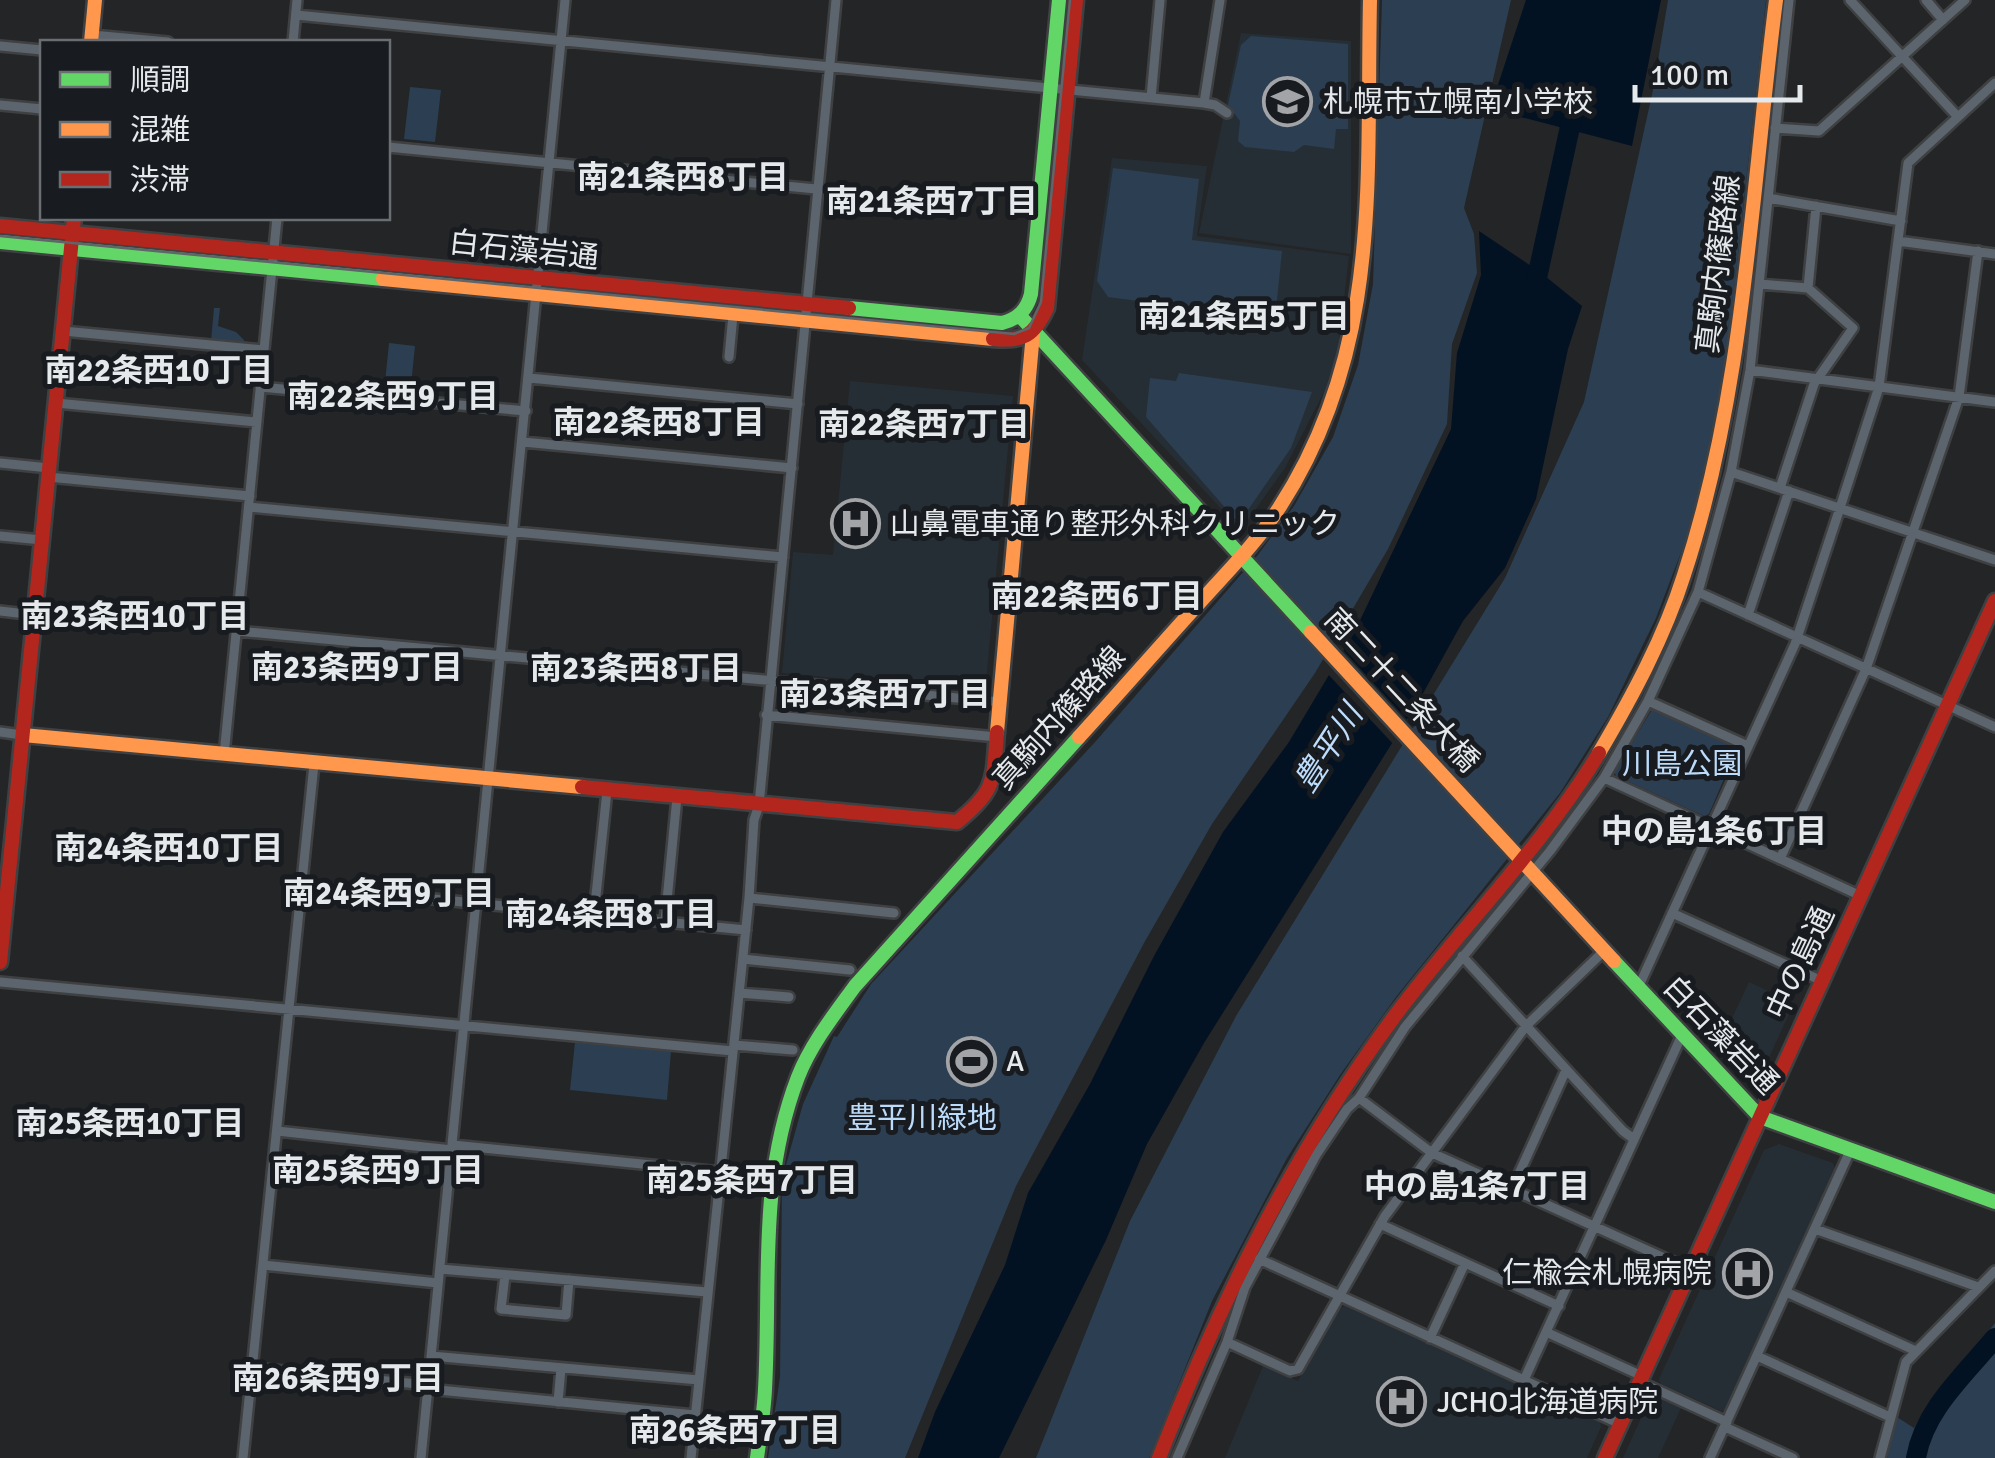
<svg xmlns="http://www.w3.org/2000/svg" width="1995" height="1458" font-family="Signika,'Noto Sans JP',sans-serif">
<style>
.built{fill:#262e35}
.green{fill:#2c3e51}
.water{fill:#031222}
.pier{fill:#232527}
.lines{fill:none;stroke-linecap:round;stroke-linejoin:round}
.river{stroke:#031222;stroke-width:20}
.street-casing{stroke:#3f4042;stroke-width:14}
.fast-casing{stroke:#3f4042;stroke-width:19}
.slow-casing{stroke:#3f4042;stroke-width:19}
.jam-casing{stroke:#3f4042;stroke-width:19}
.street{stroke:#5c656d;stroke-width:9}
.fast{stroke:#63d668;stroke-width:14}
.slow{stroke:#ff974d;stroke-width:14}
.jam{stroke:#b3261e;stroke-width:14}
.tram{stroke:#5f6568;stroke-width:2.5}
.labels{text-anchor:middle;stroke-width:10;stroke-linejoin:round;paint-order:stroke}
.poi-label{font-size:30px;fill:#e6e9ec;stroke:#181b1f;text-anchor:start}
.street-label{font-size:30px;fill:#e6e9ec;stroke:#181b1f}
.park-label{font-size:30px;fill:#bcdbfa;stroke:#181b1f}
.neighbourhood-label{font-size:32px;font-weight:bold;fill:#e6e9ec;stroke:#181b1f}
.water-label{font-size:32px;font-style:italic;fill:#beddfc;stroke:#181b1f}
</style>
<rect width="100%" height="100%" fill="#232527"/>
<path class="built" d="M1241,33L1351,41V254L1199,233Z
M1112,158L1207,166L1197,236L1349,256L1338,350L1325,390L1285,468L1246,523H1235L1227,515L1082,360Z
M850,381L1013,396L985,692L782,673L793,552L833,555Z
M1749,982L1794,1003L1757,1084L1750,1086L1718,1048Z
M1779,1144L1833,1163L1835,1168L1725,1410L1721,1411L1661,1384L1659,1379L1764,1150Z
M1345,1306L1600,1422L1601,1427L1587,1458H1225L1263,1366L1298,1381L1340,1308Z
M1655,1396L1681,1408L1658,1458H1623L1650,1398Z"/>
<path class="green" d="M1382,0H1511L1464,208L1474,234L1477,273L1452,344L1447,424L1388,549L1315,673L1212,824L1144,943L1016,1186L905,1458H768L780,1377L782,1179L803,1104L834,1036L837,1037L871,984L1096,741L1257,556L1294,506L1333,437L1358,365L1373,284Z
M1668,0H1766L1726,364L1698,508L1656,618L1608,717L1560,793L1396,997L1340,1075L1287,1158L1212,1301L1149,1458H1036L1130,1221L1236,1016L1505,578L1584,402L1653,90Z
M1251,36L1348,44V129H1336L1334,149L1304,145L1294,152L1245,147L1238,141L1240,121L1228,105L1241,45Z
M410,87L441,90L435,142L404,139Z
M1113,168L1199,179L1192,240L1282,251L1275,319L1108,297L1097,281Z
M214,308H220L218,326L236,332L244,340L243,345L211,341Z
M389,343L415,346L410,395L384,392Z
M1179,373L1312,392L1291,448L1241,520L1235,519L1146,417L1150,378L1176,381Z
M1653,708L1738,746L1709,814L1704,816L1616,776L1614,772Z
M575,1042L671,1051L667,1100L570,1090Z
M1995,1323V1458H1887L1897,1417L1914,1428L1933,1398Z"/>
<path class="water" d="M1526,0H1661L1632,146L1490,109Z
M1479,231L1540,272L1582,306L1568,349L1536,499L1505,568L1463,621L1421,697L1204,1043L1147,1144L1106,1240L999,1458H918L935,1412L1005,1265L1028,1193L1090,1084L1154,956L1223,832L1289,742L1354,633L1451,429L1457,353L1481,275Z"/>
<path class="pier" d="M1340,647L1410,723L1396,747L1325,671Z"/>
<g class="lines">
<path class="river" d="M1533,296L1575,104
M1916,1458C1924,1410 1965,1374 1995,1338"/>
<defs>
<path id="street" d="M1850,0L1958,117
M1926,0L1943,20
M296,15L1204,103L1215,105L1227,113
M92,35L168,42
M293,42L297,0
M0,46L42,50
M1151,98L1160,0
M1204,103L1220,0
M0,105L42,109
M1775,128L1819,131L1965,0
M388,147L816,189
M1768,198L1901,221
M1898,241L1995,254
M1760,284L1808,288L1853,328L1814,384L1780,488
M1808,288L1816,206
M63,331L264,350
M729,357L733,315
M1750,370L1995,402
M529,378L798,404
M260,387L526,411
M56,403L257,422
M523,442L792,468
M0,463L49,468
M1731,472L1995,560
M48,477L250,496
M249,507L783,557
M0,536L42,540
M1698,592L1995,727
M0,611L35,615
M1748,615L1789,491
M237,631L1000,702
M1648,701L1748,746
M766,715L997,737
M0,732L22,735
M224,755L277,218
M1604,778L1861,896
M1780,859L1866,669L1959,397L1978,251
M302,886L746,930
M749,898L894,913
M1672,913L1822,981
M594,914L607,791
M665,921L677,797
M1462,956L1623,1131L1634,1139
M743,959L850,970
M0,982L733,1051
M1638,988L1795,644L1838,514L1879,387L1908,163L1995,83
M739,993L789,997
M734,1045L793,1050
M1359,1098L1432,1153L1691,1270
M277,1131L452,1150
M453,1145L721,1172
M1512,1189L1566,1070
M1380,1224L1559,1306
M1815,1229L1978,1287
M1259,1259L1620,1424
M263,1265L438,1283
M440,1269L707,1292
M505,1275L501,1309L566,1315L569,1280
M1786,1292L1916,1351
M1546,1332L1642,1376
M1430,1338L1465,1263
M1227,1342L1290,1371L1298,1369L1385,1216L1526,1026L1604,951
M431,1356L699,1380
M1757,1356L1890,1417
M253,1368L428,1385
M1524,1380L1682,1035
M1640,1382L1727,1422
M428,1389L695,1415
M558,1402L561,1368
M1725,1427L1793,1458
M243,1458L314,764
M421,1458L565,0
M691,1458L749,898L754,820L759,805L836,0
M1177,1458L1227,1342L1245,1287L1316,1155L1347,1109L1359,1098L1405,1027L1550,851L1604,778L1648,701L1698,592L1731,472L1750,370L1789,0
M1710,1458L1850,1151
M1880,1458L1906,1362L1995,1271"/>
<path id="fast" d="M0,242L383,279
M849,308L1002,323C1018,319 1027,310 1031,294L1059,0
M1020,316L1311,632
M1614,961L1760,1117L1995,1202
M757,1458C760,1435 764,1412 765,1389C771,1281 758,1181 798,1077C811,1044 834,1015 855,986L1079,737"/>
<path id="slow" d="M91,42L95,0
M383,279L993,339
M1311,632L1614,961
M997,732L1033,333
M23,735L582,787
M1079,737C1120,692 1160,646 1201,601C1228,571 1257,542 1279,508C1383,348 1366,181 1370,0
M1599,753C1632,697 1664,638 1684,575C1745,389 1751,193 1776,0"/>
<path id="jam" d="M0,226L849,308
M993,339C1023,342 1034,336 1047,308L1076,0
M582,787L957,822C997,790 993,780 997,732
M0,962L74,218
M1159,1458C1220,1302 1294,1152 1394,1017C1461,927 1541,849 1599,753
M1605,1458L1995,601"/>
</defs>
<use href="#street" class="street-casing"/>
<use href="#fast" class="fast-casing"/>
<use href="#slow" class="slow-casing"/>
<use href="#jam" class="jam-casing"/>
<use href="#street" class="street"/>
<use href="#fast" class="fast"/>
<use href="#slow" class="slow"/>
<use href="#jam" class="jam"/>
<path class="tram" d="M0,236L1014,334L1029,328L1041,302L1070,0"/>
</g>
<defs>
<symbol id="school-ring" viewBox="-11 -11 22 22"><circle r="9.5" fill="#181b1f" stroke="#a2a4a7" stroke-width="1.5"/><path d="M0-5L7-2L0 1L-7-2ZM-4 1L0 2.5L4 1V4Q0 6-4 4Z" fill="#a2a4a7"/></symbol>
<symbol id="hospital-ring" viewBox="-11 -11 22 22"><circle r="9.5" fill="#181b1f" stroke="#a2a4a7" stroke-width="1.5"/><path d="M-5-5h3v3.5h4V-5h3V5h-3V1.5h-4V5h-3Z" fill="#a2a4a7"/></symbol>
<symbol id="stadium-ring" viewBox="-11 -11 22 22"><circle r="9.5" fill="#181b1f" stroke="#a2a4a7" stroke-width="1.5"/><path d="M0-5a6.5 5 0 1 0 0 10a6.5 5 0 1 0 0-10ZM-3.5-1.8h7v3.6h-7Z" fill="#a2a4a7"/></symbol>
</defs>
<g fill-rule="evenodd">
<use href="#school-ring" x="1260" y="74" width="55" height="55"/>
<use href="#hospital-ring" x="828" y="496" width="55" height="55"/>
<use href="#stadium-ring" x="944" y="1034" width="55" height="55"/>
<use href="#hospital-ring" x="1720" y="1246" width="55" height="55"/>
<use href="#hospital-ring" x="1374" y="1374" width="55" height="55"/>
</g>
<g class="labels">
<g class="poi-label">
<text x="1323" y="112">札幌市立幌南小学校</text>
<text x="890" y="534">山鼻電車通り整形外科クリニック</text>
<text x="1006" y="1071">A</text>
<text x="1712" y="1283" text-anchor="end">仁楡会札幌病院</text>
<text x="1437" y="1412">JCHO北海道病院</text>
</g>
<g class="street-label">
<text transform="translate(524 250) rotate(6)" y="10">白石藻岩通</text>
<text transform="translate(1718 264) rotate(-83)" y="10">真駒内篠路線</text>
<text transform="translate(1402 690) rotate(47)" y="10">南二十二条大橋</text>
<text transform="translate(1059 718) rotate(-48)" y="10">真駒内篠路線</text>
<text transform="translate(1800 963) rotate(-65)" y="10">中の島通</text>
<text transform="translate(1721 1035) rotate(46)" y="10">白石藻岩通</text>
</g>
<g class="park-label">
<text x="1682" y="774">川島公園</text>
<text x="922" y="1128">豊平川緑地</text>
</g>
<g class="neighbourhood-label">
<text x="683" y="188">南21条西8丁目</text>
<text x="932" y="212">南21条西7丁目</text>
<text x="1244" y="327">南21条西5丁目</text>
<text x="159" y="381">南22条西10丁目</text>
<text x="393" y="407">南22条西9丁目</text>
<text x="659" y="433">南22条西8丁目</text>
<text x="924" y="435">南22条西7丁目</text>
<text x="1097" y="607">南22条西6丁目</text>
<text x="135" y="627">南23条西10丁目</text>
<text x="357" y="678">南23条西9丁目</text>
<text x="636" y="679">南23条西8丁目</text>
<text x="885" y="705">南23条西7丁目</text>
<text x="1714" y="842">中の島1条6丁目</text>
<text x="169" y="859">南24条西10丁目</text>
<text x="389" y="904">南24条西9丁目</text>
<text x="611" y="925">南24条西8丁目</text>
<text x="130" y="1134">南25条西10丁目</text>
<text x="378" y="1181">南25条西9丁目</text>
<text x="752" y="1191">南25条西7丁目</text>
<text x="1477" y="1197">中の島1条7丁目</text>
<text x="338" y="1389">南26条西9丁目</text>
<text x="735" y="1441">南26条西7丁目</text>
</g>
<g class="water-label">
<text transform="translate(1328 748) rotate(-57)" y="11">豊平川</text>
</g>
</g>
<rect x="40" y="40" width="350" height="180" fill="#181b1f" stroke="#6a6d71" stroke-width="2.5"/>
<rect x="60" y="72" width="50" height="15" fill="#63d668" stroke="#6a6d71" stroke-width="2.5"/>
<text x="130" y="90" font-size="30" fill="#e6e9ec">順調</text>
<rect x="60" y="122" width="50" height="15" fill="#ff974d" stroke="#6a6d71" stroke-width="2.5"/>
<text x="130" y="140" font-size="30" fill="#e6e9ec">混雑</text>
<rect x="60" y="172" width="50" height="15" fill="#b3261e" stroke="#6a6d71" stroke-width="2.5"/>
<text x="130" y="190" font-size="30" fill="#e6e9ec">渋滞</text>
<path d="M1635 85v15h165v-15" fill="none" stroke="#e6e9ec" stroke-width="5"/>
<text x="1650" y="85" font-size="30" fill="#e6e9ec" stroke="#181b1f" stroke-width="8" paint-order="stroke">100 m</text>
</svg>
